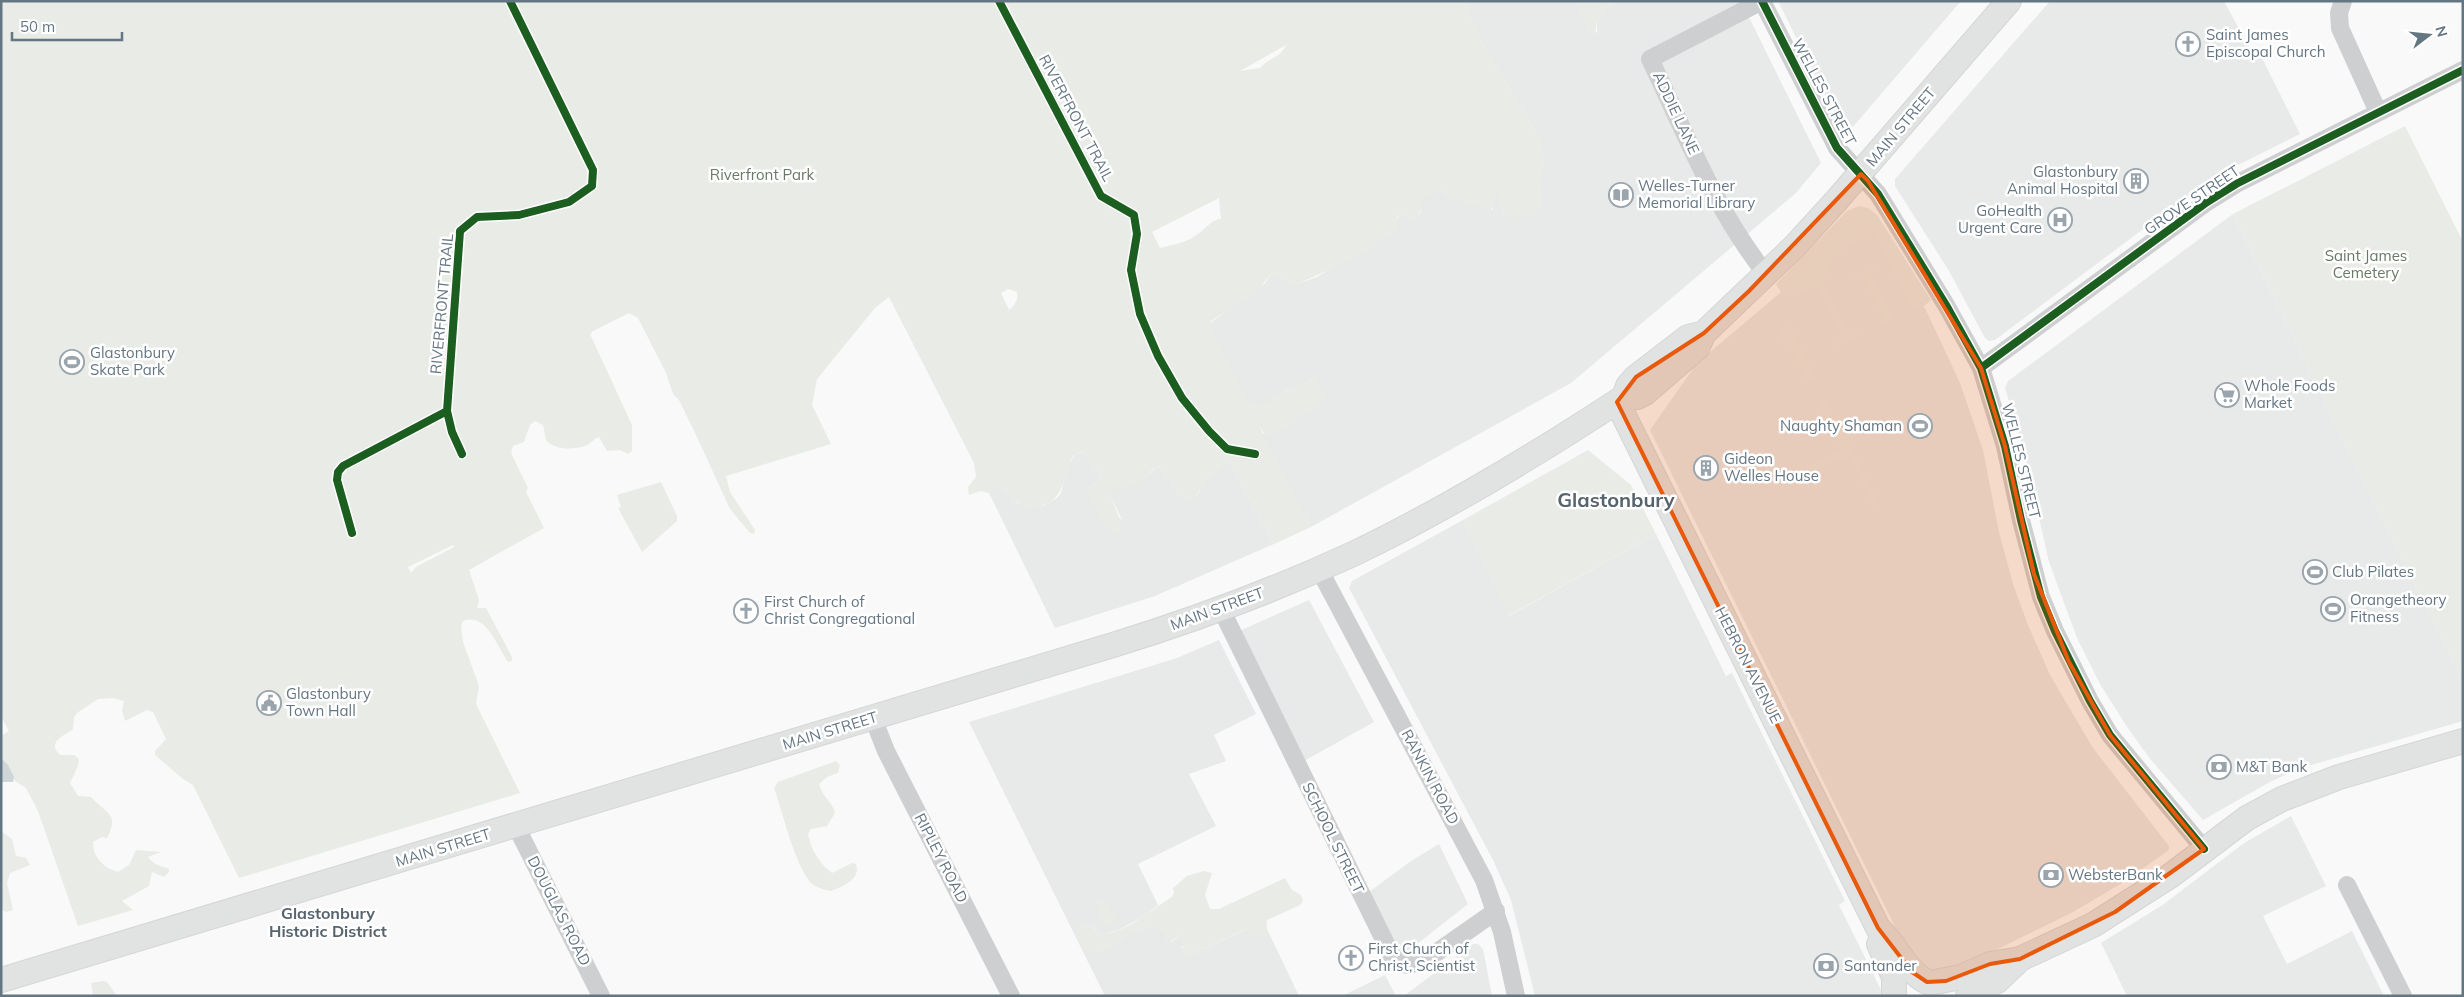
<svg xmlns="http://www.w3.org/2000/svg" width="2464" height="997" font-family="Mulish,sans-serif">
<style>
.built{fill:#e8e9e9}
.green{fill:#e8ebe6;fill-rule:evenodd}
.water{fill:#ced6d9}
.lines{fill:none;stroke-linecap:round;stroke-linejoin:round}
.secondary-casing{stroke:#d5d6d7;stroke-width:26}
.street{stroke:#cecfd0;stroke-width:18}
.secondary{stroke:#e1e2e2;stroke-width:24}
.cycleway-casing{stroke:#fff;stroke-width:11}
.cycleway{stroke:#1b5e20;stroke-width:8}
.marked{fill:#e8590c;fill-opacity:0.2;stroke:#e8590c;stroke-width:4;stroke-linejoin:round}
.labels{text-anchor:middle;stroke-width:5;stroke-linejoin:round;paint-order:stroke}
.poi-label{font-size:15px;fill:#657683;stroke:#fff;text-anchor:start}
.street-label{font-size:15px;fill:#657683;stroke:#fff}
.park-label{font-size:15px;fill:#687a64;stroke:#fff}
.neighbourhood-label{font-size:16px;font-weight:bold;fill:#57646e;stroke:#fff}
.district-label{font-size:20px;font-weight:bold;fill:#57646e;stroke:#fff}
</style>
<rect width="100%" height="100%" fill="#f9f9f9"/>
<path class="built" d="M1463,1H1577L1592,34L1597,32V20L1613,1H1741L1821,163L1796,193L1571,383L1311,527L1255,425L1260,427L1263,434L1315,377L1302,386L1287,389L1264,406L1252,407L1248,403L1208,329L1209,324L1265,283L1272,273L1297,284L1317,277L1395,227L1396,220L1400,215L1413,219L1420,213L1423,197L1431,191L1438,189L1458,200L1493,210L1492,197L1496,193L1499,195L1504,215L1541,206L1539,178L1544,163L1538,136L1478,37Z
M1778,1H1961L1845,136Z
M2050,1H2224L2254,57L2260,54L2300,134L2218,175L2174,206L1995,340L1989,341L1985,338L1949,271L1895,186V179Z
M1865,214L1926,310L1960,383L1983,450L1999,532L2013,584L2028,625L2050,675L2093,748L2169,846V850L2122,883L2073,912L1939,978L1917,971L1650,430L1697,363L1843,240Z
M2233,214L2460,676L2463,675V721L2301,768L2270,782L2203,820L2151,760L2127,727L2100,684L2077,638L2049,562L2024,451L2005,388L2008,381Z
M1084,451L1101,477L1089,488L1122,520L1111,497V493L1115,489L1145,478L1156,467L1161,468L1180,497L1197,496L1205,481L1228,459L1274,544L1155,596L1055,628L989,493L996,485L1000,484L1018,504L1043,506L1057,498L1061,493L1067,465L1076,454Z
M1463,520L1509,616L1656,534L1726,676L1732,673L1845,901L1839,905L1884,996H1535L1511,900L1494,862L1349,588L1352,581Z
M1309,600L1374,722L1304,761L1239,631Z
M1219,640L1256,714L1214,735L1226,761L1189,774L1216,826L1138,864L1158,905L1144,916L1119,930L1105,934L1100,933L1090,925L1094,954L1132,932L1155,925L1168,933L1166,940L1172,942L1180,935L1183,938L1185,945L1181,948L1188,956L1247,929L1266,935V927L1299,996H1105L969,722L1177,658Z
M2291,816L2326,886L2263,916L2287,964L2352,931L2384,996H2127L2101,943L2164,904L2244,843Z
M1439,844L1468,904L1408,951L1402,953L1400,952L1369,892L1411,861Z
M1473,944H1478L1483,949L1492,996H1404Z
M1385,975L1396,996H1342Z"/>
<path class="green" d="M1,1H1463L1478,37L1538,136L1544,163L1539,178L1541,206C1536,219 1514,221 1504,215L1499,196L1496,193L1492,197L1494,203L1491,211L1458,200L1438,189C1417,195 1426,204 1417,216L1413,219L1400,215L1397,217C1395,222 1396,227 1393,231C1381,245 1315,277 1297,284L1272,273L1254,294L1211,321L1208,329L1250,405C1265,409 1274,397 1286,390C1297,384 1304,387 1315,377L1324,397L1323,401C1306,415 1286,427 1266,436L1260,427L1256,426L1311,527L1274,544L1228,459L1205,481L1193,502L1180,497L1161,468L1156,467C1149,472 1145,480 1138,484C1129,488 1118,487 1111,493V497L1123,528L1118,535L1104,526L1087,493L1089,488L1101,477L1084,451C1056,456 1075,498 1040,506C1032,508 1028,508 1021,505C1012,501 1007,489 999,484L989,493L980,491L969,495L968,487L976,477L974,463L889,297L875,308L817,379L812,405L831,444L726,476L730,492L755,530L754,534L750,533L730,509L696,435L679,400L673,394L666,373L638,318L629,313L593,331L590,334L632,425V451L628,454L620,450L607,451L599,437C593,439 591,444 585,446C574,450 554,450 546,440L543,425L535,421L530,425L524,442L513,446L511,453L528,488L526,492L544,528L469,570L479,600L477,608H486L512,657V661L508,662C497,647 487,612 463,621L461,626L463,642L479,686L476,704L520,793L239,878L193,785L183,779L155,755V751L166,739L153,712L147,710L125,721L122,710L124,701L113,698L98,699L77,713L74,717L73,729C64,736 46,742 60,755H74L79,759L78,766L70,783L78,796L91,797C106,814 120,813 107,838L102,837L93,842C93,858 104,868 118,872L129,865L136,850L161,852L148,857L155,864L169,869V872L164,877L152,872L149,886L122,901L133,910L78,926L38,811L26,788L15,781L1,758V736L9,731L1,716ZM1286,45C1280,59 1268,58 1260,68L1240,71ZM1219,198L1221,219C1211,219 1204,231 1195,236C1185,243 1172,245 1160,248L1152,232ZM1008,289L1017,292C1019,298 1015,306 1009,310L1001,293ZM453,545L454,547L416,567L411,573L408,567Z
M1577,1H1613L1597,20L1595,35H1592Z
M2405,126L2463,242V675L2460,676L2233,214Z
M1859,206L1868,208L1877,215L1931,300L1921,309L1914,307L1897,279L1874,229L1830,259L1828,273L1821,279L1850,337L1858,333L1860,335L1836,347L1835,343L1843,338L1817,286L1791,297L1782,294L1776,284L1847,211Z
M1875,262L1877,265L1868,271L1891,316H1898L1882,325L1879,322L1885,319L1863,275L1854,280L1852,278Z
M1787,322L1815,376L1813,381L1807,380L1787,340L1777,343Z
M1825,400L1879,503H1884L1882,505L1875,506L1872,501L1860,504L1870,497L1851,457L1842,460L1837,459L1813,472L1807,467L1842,449L1820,406L1821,401Z
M1588,450L1631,485L1656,534L1508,616L1463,520Z
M661,482L677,516V521L642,552L618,508L621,507L617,495Z
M836,761L840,765L838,773L827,777L819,784C822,797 832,801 835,813L827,826L811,829L808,834C811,850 819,863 832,873L852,863L856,864C861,880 843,886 831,891C825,890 814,887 810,882C794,862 783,813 774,788L778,782Z
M1,831L12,839L16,856L26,858L30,865L10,873L7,883L13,910L6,912L1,909Z
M1204,871L1212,873L1205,895L1210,909H1219L1285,878L1292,890L1301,895L1303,901L1300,905L1267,920L1266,935L1264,938L1252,936L1246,929L1188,956L1180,951L1185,945L1180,935L1169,943L1166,940L1168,933L1155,925L1132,932L1094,954C1084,952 1079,943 1075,933L1081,924L1086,922C1091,925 1096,932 1102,933C1120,938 1157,905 1172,897L1174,893L1173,888L1187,876Z
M1100,897L1109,907L1118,921L1109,926L1102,921L1096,904Z
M103,981L107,982L117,996H93L91,983Z"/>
<path class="water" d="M1,758L8,765L14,777L13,782H1Z"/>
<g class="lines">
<defs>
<path id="secondary" d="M1624,397H1637L1645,393L1697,348L1704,333L1794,247L1836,201L2009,1
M1617,402L1878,928C1897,945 1904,970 1927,982
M1879,944L1894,977V996
M1,980L1113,645C1194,620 1275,590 1353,554C1447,509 1537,454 1624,397L1628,386L1636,377L1688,337L1704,333
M1930,983L1961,977L1990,964L2020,959L2093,925L2170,876L2247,818L2282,799L2339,777L2463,741
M1968,996L1997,981L2020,959"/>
</defs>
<use href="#secondary" class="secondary-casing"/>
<path class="street" d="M1762,1L1837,148L1878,194L1946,305L1981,368L2005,446L2021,520L2041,597L2055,631L2090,701L2110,735L2204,849
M1762,1L1650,59C1685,132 1715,210 1766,274
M2343,1L2339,13L2340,28L2378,112
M1981,368L2207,202L2236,184L2463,70
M1319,569L1484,880L1502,932L1516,996
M1221,609L1393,958L1407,965L1423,962L1496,911
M873,718L886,751L1011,996
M516,826L601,996
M2347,885L2403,996"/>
<use href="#secondary" class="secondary"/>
<defs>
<path id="cycleway" d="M999,1L1101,196L1134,215L1137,234L1131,270L1140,314L1158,356L1182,398L1209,431L1227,449L1255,454
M1762,1L1837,148L1878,194L1946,305L1981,368L2005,446L2021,520L2041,597L2055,631L2090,701L2110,735L2204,849
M1981,368L2207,202L2236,184L2463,70
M462,454L452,432L447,411L460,231L477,217L519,215L569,202L592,186L593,170L510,1
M352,533L337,480L338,472L343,466L447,411"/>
</defs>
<use href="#cycleway" class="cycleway-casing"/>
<use href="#cycleway" class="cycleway"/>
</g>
<path class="marked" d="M1861,174L1868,181L1981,368L2005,446L2034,574L2069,662L2110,735L2204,849L2115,912L2020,959L1990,964L1946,981L1927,982L1912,972L1878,928L1617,402L1636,377L1704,333L1749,291Z"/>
<defs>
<symbol id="church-ring" viewBox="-11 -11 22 22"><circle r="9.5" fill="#fff" stroke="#99a4ac" stroke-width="1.5"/><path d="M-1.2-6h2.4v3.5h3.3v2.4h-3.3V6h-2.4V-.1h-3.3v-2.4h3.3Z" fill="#99a4ac"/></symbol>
<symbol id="building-ring" viewBox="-11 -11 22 22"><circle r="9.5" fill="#fff" stroke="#99a4ac" stroke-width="1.5"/><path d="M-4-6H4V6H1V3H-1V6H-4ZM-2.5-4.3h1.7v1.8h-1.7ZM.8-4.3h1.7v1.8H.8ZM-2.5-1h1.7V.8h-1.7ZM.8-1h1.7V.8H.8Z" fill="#99a4ac"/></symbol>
<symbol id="library-ring" viewBox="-11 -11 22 22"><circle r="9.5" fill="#fff" stroke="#99a4ac" stroke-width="1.5"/><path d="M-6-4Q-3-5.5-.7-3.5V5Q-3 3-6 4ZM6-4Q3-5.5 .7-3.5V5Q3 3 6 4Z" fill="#99a4ac"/></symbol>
<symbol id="hospital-ring" viewBox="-11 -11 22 22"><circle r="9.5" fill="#fff" stroke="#99a4ac" stroke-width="1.5"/><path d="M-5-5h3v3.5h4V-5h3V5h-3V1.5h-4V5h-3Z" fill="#99a4ac"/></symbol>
<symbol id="stadium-ring" viewBox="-11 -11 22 22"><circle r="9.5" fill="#fff" stroke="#99a4ac" stroke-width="1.5"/><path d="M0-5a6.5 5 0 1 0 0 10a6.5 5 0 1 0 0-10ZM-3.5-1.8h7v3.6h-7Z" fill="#99a4ac"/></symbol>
<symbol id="supermarket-ring" viewBox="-11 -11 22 22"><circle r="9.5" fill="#fff" stroke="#99a4ac" stroke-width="1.5"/><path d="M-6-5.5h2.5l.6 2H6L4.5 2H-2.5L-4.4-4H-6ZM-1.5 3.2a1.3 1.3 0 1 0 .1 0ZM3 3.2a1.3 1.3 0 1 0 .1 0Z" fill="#99a4ac"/></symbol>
<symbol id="civic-ring" viewBox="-11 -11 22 22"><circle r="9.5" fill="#fff" stroke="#99a4ac" stroke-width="1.5"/><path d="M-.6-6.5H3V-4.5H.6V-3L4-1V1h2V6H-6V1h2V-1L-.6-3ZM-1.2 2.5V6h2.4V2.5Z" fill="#99a4ac"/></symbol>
<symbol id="bank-ring" viewBox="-11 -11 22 22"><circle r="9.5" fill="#fff" stroke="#99a4ac" stroke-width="1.5"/><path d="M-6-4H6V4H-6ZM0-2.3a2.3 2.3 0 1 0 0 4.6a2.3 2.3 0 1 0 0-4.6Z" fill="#99a4ac"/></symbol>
</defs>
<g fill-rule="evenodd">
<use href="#church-ring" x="2174" y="30" width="28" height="28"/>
<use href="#building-ring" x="2122" y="167" width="28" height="28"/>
<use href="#library-ring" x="1607" y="181" width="28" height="28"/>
<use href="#hospital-ring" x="2046" y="206" width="28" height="28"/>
<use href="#stadium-ring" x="58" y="348" width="28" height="28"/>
<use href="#supermarket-ring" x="2213" y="381" width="28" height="28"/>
<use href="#stadium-ring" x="1906" y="412" width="28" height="28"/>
<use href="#building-ring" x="1692" y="454" width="28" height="28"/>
<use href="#stadium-ring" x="2301" y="558" width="28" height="28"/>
<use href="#stadium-ring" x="2319" y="595" width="28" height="28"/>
<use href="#church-ring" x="732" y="597" width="28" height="28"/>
<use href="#civic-ring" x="255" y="689" width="28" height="28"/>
<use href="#bank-ring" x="2205" y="753" width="28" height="28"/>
<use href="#bank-ring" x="2037" y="861" width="28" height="28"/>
<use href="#church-ring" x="1337" y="944" width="28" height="28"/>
<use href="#bank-ring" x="1812" y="952" width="28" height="28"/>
</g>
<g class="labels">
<g class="poi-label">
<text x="2206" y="40">Saint James<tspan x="2206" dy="17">Episcopal Church</tspan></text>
<text x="2118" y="177" text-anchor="end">Glastonbury<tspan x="2118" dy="17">Animal Hospital</tspan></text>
<text x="1638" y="191">Welles-Turner<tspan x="1638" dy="17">Memorial Library</tspan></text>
<text x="2042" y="216" text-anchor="end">GoHealth<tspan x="2042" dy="17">Urgent Care</tspan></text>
<text x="90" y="358">Glastonbury<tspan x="90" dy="17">Skate Park</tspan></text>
<text x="2244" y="391">Whole Foods<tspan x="2244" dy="17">Market</tspan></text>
<text x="1902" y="431" text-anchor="end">Naughty Shaman</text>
<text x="1724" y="464">Gideon<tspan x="1724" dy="17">Welles House</tspan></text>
<text x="2332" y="577">Club Pilates</text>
<text x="2350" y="605">Orangetheory<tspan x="2350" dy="17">Fitness</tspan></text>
<text x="764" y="607">First Church of<tspan x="764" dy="17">Christ Congregational</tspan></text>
<text x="286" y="699">Glastonbury<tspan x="286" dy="17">Town Hall</tspan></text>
<text x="2236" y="772">M&amp;T Bank</text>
<text x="2068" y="880">WebsterBank</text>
<text x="1368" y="954">First Church of<tspan x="1368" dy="17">Christ, Scientist</tspan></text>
<text x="1844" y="971">Santander</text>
</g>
<g class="street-label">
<text transform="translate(1824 92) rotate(62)" y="5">WELLES STREET</text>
<text transform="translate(1676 113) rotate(65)" y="5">ADDIE LANE</text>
<text transform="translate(1076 118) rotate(62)" y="5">RIVERFRONT TRAIL</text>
<text transform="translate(1901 127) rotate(-50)" y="5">MAIN STREET</text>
<text transform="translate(2192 200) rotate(-34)" y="5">GROVE STREET</text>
<text transform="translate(442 304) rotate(-85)" y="5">RIVERFRONT TRAIL</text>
<text transform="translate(2021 461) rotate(76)" y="5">WELLES STREET</text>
<text transform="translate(1217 609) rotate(-20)" y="5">MAIN STREET</text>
<text transform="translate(1748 665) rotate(63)" y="5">HEBRON AVENUE</text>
<text transform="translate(830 731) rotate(-17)" y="5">MAIN STREET</text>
<text transform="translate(1430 777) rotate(62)" y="5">RANKIN ROAD</text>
<text transform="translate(1333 838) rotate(64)" y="5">SCHOOL STREET</text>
<text transform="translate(443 848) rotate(-17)" y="5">MAIN STREET</text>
<text transform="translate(941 858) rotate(63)" y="5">RIPLEY ROAD</text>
<text transform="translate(559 911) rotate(63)" y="5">DOUGLAS ROAD</text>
</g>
<g class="park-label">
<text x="762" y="180">Riverfront Park</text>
<text x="2366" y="261">Saint James<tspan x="2366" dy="17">Cemetery</tspan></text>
</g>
<g class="neighbourhood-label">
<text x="328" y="919">Glastonbury<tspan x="328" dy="18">Historic District</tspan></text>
</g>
<g class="district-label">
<text x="1616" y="507">Glastonbury</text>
</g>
</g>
<rect width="2464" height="997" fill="none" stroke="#657683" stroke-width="5"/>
<g transform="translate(2429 35) rotate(74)" stroke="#ffffff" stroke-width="4" paint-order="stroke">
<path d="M0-4L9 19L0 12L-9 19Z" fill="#657683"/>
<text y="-8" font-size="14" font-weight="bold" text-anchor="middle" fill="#657683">N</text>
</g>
<path d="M12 32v8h110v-8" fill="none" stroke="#657683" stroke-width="2.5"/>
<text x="20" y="32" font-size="15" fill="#657683" stroke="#ffffff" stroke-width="4" paint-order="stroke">50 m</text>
</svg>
